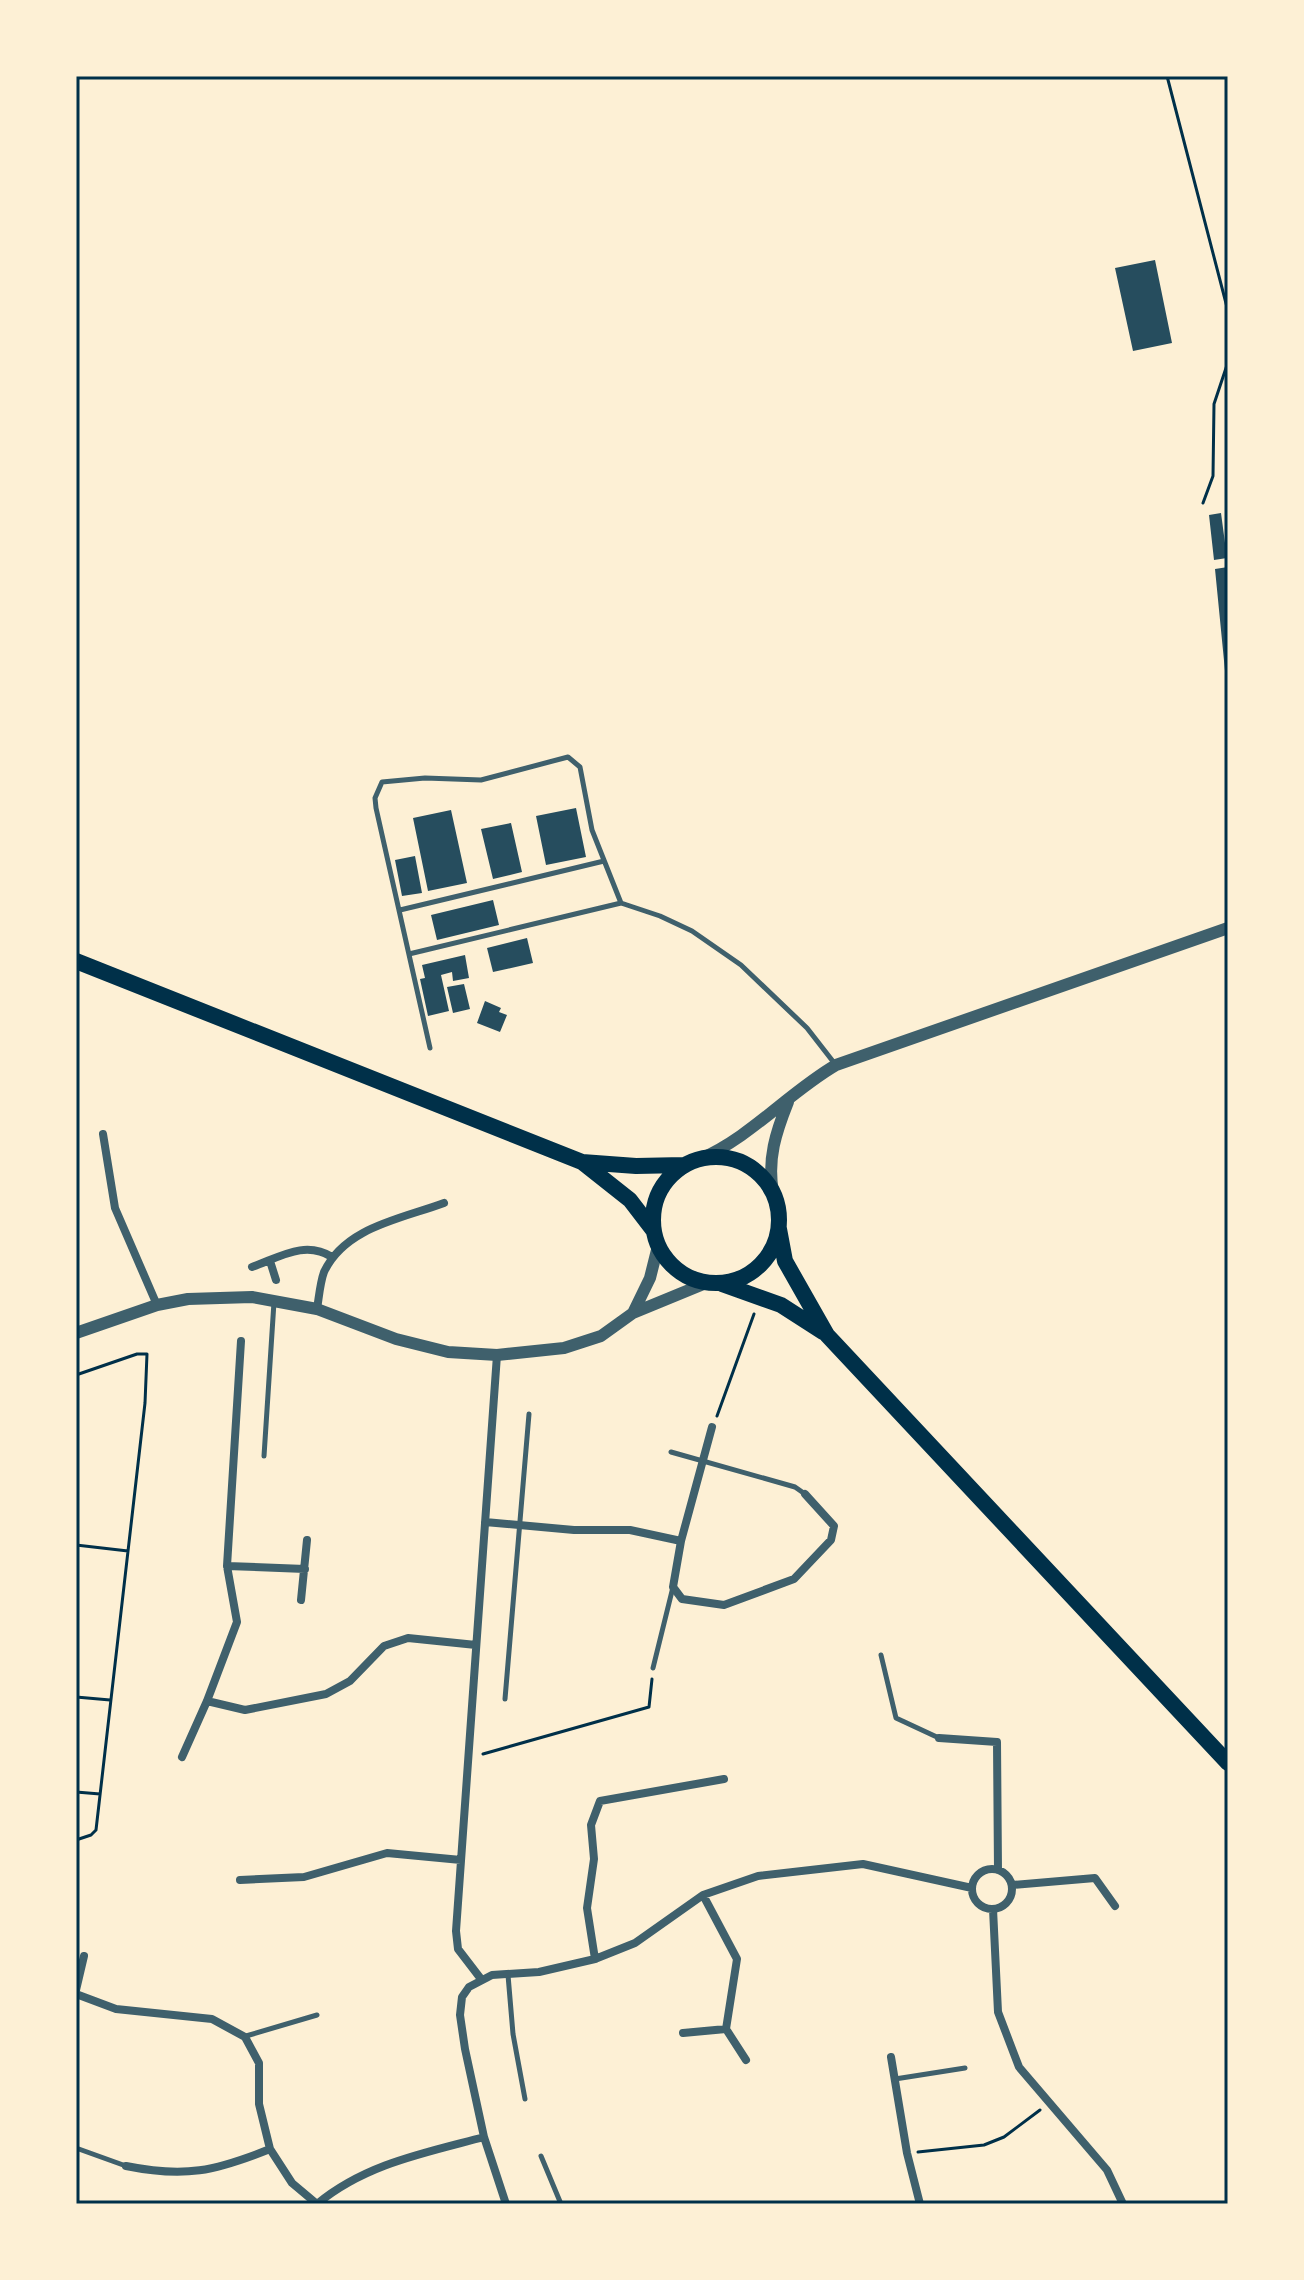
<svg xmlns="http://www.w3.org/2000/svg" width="1304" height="2280" font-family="Lora,serif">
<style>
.building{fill:#264d5e}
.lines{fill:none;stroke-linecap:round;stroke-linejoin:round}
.path{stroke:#003049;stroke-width:3}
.service{stroke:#3f606c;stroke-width:5}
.minor{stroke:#3f606c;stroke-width:8}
.tertiary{stroke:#3f606c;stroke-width:12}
.trunk{stroke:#003049;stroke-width:16}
.neatline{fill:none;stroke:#003049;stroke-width:3}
</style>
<rect width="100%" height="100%" fill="#fdf0d5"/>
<path class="building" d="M1155,260L1172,343L1133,351L1115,268Z
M1221,513L1227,558L1214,560L1209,515Z
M1228,567V681H1226L1215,569Z
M576,808L586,857L546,865L536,816Z
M451,810L467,883L428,891L413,818Z
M511,823L522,872L493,879L481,829Z
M415,856L422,893L402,896L395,860Z
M493,900L499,925L437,940L431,915Z
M527,938L533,963L493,972L487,948Z
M465,955L469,978L453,981L452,972L441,975L449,1011L428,1016L420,979L425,978L422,965Z
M464,984L470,1009L453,1013L447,987Z
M485,1001L501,1008L499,1012L507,1015L500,1032L477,1023Z"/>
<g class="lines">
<path class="path" d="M1167,76L1228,311
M1203,503L1213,476L1214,404L1228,362
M76,1375L137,1354H147L145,1403L96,1830L91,1835L76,1840
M717,1416L754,1314
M76,1545L128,1551
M76,1697L110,1700
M483,1754L649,1707L652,1679
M76,1792L100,1794
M918,2152L984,2145L1004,2137L1040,2110"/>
<path class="service" d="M400,910L604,861
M409,954L621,903L660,916L692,931L741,965L807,1028L835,1064
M430,1048L376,808L375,798L382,782L425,778L481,780L568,757L580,767L592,830L621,903
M671,1452L795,1487L805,1494
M264,1456L274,1302
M881,1655L896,1718L939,1738
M653,1668L673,1587
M505,1699L529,1414
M508,1975L513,2034L525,2099
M246,2036L317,2015
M895,2079L965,2068
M76,2148L126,2166
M541,2156L561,2204"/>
<path class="minor" d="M103,1134L115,1208L157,1305
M270,1261L276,1280
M252,1267C280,1257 305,1240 332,1257
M317,1309C319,1297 320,1283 324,1272C345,1227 401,1219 444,1203
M712,1427L681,1541L673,1587L682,1599L724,1605L794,1579L831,1540L834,1526L805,1494
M485,1522L574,1530H630L681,1541
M227,1566L305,1569
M301,1600L307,1540
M207,1701L245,1710L326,1694L350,1681L384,1646L408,1638L476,1645
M939,1738L997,1742L998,1870
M182,1757L207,1701L237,1622L227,1566L241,1341
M972 1889a20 20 0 1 1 40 0a20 20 0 1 1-40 0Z
M240,1880L304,1877L387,1853L461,1860
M1012,1885L1095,1878L1115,1906
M993,1909L998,2012L1019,2067L1107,2170L1123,2204
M595,1959L587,1908L594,1859L591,1825L600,1801L724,1779
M481,1979L458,1949L456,1931L497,1355
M76,1990L84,1956
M76,1994L116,2009L212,2019L245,2037L259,2063V2104L270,2149L292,2183L317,2204
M726,2029L746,2060
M683,2033L726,2029L737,1959L703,1895
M891,2057L907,2153L920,2204
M126,2166C185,2178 215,2171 270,2149
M317,2204C365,2164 424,2153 484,2137
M506,2204L484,2137L465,2049L460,2015L462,1997L469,1987L492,1975L539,1972L595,1959L635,1943L703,1895L758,1876L863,1864L972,1888"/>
<path class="tertiary" d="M700,1159C751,1137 788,1093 836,1065L1228,928
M773,1192C767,1159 776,1132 788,1102
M633,1313L650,1278L658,1246
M76,1333L157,1305L188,1299L252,1297L317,1309L396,1339L448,1352L497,1355L564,1348L601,1336L633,1313L706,1283"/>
<path class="trunk" d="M76,961L582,1162L630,1200L653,1230
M653 1220a63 63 0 1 1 126 0a63 63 0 1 1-126 0Z
M582,1162L636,1166L684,1165
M779,1229L785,1261L827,1335L1228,1763
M722,1284L781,1305L823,1332"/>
</g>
<rect width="1304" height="2280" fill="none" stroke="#fdf0d5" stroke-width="156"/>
<rect x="78" y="78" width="1148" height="2124" class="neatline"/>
</svg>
